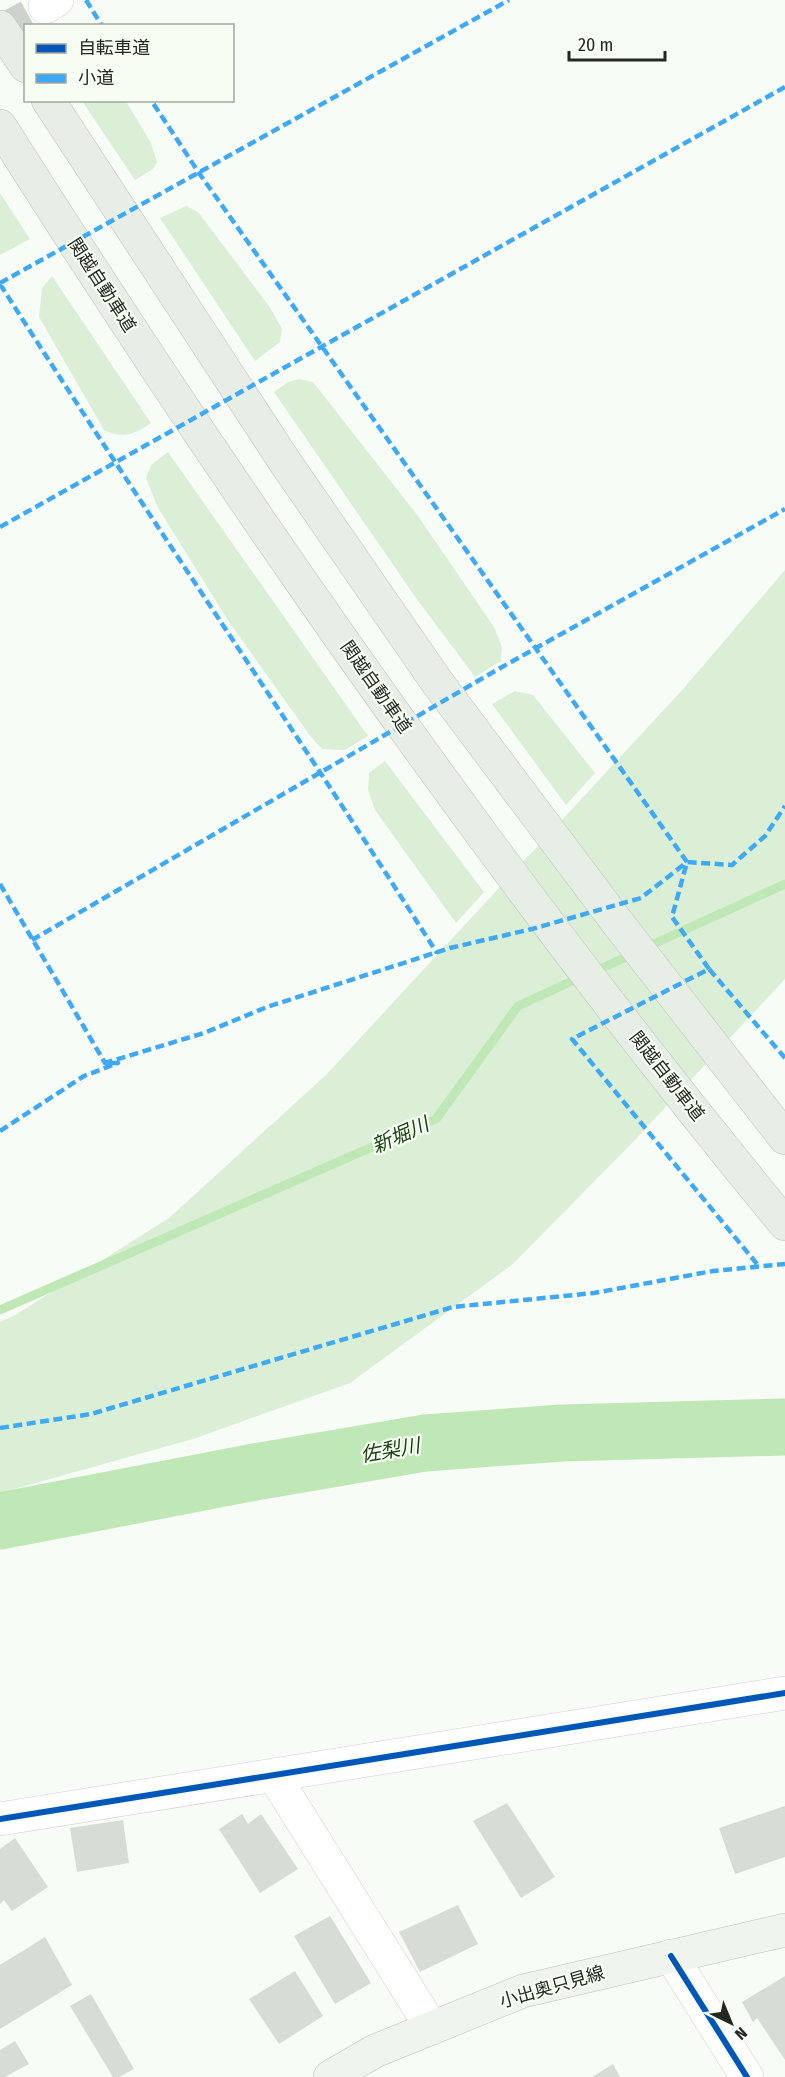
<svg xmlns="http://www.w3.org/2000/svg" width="785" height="2077" font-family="'Fira Sans Condensed','Noto Sans JP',sans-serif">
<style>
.green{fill:#dbefd6}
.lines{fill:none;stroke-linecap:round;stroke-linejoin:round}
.stream{stroke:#c0e8b6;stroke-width:9}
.river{stroke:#c0e8b6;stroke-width:57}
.building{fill:#d7dcd6}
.minor-tunnel{stroke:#cdd2cb;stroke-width:33;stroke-dasharray:33 16;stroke-linecap:butt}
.minor-casing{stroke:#ccd1cb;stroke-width:34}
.primary-casing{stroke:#b9c2b7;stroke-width:34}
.motorway-casing{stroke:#b9c2b7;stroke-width:34}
.minor{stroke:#fefffe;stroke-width:33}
.primary{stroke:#f0f4ef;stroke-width:33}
.motorway{stroke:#e7eee6;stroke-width:33}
.quiet{stroke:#3fa9f5;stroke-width:4.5;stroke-dasharray:9 4.5;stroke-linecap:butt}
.cycleway-casing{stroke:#f6fef4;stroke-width:10}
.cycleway{stroke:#0057b8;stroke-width:6}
.labels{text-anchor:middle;stroke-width:4.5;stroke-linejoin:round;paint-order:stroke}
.street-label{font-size:18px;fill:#232821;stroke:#f6fef4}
.water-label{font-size:20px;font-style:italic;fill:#1d4013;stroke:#f6fef4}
</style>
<rect width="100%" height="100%" fill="#f7fcf6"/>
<path class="green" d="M82,101H126L151,143L157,162L153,169L135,180Z
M0,193L30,239L0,255Z
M186,206L198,212L269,306L282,329L280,342L255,361L160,218Z
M52,276L151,423C134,435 123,439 104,430L39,317L42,288Z
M299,379L313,382L418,516L494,627L502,647L501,661L475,677L416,598L274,392L288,382Z
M168,452L368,736L345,750L322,749L311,737L227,619L157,506L146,478L151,465Z
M785,570V979L633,1142L513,1264L350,1383L193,1439L0,1493V1322L17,1314L169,1218L326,1075L684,688Z
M515,691L533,695L595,773L566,805L492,704Z
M385,761L484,892L456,923L375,810L368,790L369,773Z"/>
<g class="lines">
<path class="stream" d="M645,948L785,884
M593,972L633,954
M0,1310L436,1119L518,1006L581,977"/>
<path class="river" d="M0,1521L255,1472L425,1443L562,1433L785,1427"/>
</g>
<path class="building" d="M507,1803L555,1877L521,1898L473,1821Z
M785,1806V1857L735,1874L719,1828Z
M242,1814L248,1824L261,1814L298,1869L260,1893L219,1829Z
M123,1820L129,1863L77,1872L70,1828Z
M15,1838L48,1887L12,1911L4,1900L0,1904V1849Z
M458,1905L478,1944L420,1972L399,1932Z
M330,1916L371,1983L335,2004L294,1936Z
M45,1937L72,1985L0,2029V1965Z
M295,1971L323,2016L279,2044L249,1999Z
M785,1976V2060L757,2018L753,2022L742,2002Z
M91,1994L134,2069L119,2077H113L70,2006Z
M15,2041L29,2064L5,2077H0V2050Z
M613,2064L620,2077H592Z"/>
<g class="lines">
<path class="minor-tunnel" d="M0,32L45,7"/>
<defs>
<path id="minor" d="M45,7L57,0
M274,1776L432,2028
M0,1819L785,1693
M671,1956L747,2077"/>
<path id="primary" d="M330,2077L375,2051L523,1991L785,1930"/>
<path id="motorway" d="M0,27L26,66
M48,100L285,462L437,682L617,922L785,1138
M0,126C240,506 499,877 785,1224"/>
</defs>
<use href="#minor" class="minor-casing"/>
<use href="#primary" class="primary-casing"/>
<use href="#motorway" class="motorway-casing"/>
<use href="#minor" class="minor"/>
<use href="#primary" class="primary"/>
<use href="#motorway" class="motorway"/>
<path class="quiet" d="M86,0L102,26
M0,283L509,0
M0,284C143,509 294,728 437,953
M0,527L785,87
M0,884L105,1063
M32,940L495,671L785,509
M709,969L672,917L687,862L732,865L765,836L785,806
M0,1131L84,1076L118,1063H105L204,1033L267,1007L450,948L532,929L641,898L687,862L199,173L151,100
M757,1264L572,1039L709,969L785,1058
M0,1428L91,1414L453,1307L594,1293L713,1271L785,1264"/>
<defs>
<path id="cycleway" d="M0,1819L785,1693
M671,1956L747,2077"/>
</defs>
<use href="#cycleway" class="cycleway-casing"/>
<use href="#cycleway" class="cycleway"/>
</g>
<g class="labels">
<g class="street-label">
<text transform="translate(102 285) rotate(57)" y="6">関越自動車道</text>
<text transform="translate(376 687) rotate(55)" y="6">関越自動車道</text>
<text transform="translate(667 1076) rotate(52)" y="6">関越自動車道</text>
<text transform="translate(552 1987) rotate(-16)" y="6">小出奥只見線</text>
</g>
<g class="water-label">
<text transform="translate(400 1135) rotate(-24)" y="7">新堀川</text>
<text transform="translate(390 1450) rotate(-10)" y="7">佐梨川</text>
</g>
</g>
<rect x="24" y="24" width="210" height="78" fill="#f6fef4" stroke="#a2a8a0" stroke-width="1.5"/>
<rect x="36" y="44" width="30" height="9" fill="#0057b8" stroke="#a2a8a0" stroke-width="1.5"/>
<text x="78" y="54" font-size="18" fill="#232821">自転車道</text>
<rect x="36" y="74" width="30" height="9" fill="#3fa9f5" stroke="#a2a8a0" stroke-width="1.5"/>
<text x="78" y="84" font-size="18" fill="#232821">小道</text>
<g transform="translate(731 2023) rotate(137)" stroke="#f6fef4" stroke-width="4.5" paint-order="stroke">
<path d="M0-4.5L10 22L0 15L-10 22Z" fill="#232821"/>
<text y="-9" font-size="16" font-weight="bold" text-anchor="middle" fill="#232821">N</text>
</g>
<path d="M569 51v9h96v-9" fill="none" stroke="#232821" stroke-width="3"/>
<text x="578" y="51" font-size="18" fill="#232821" stroke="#f6fef4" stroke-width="4.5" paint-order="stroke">20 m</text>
</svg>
